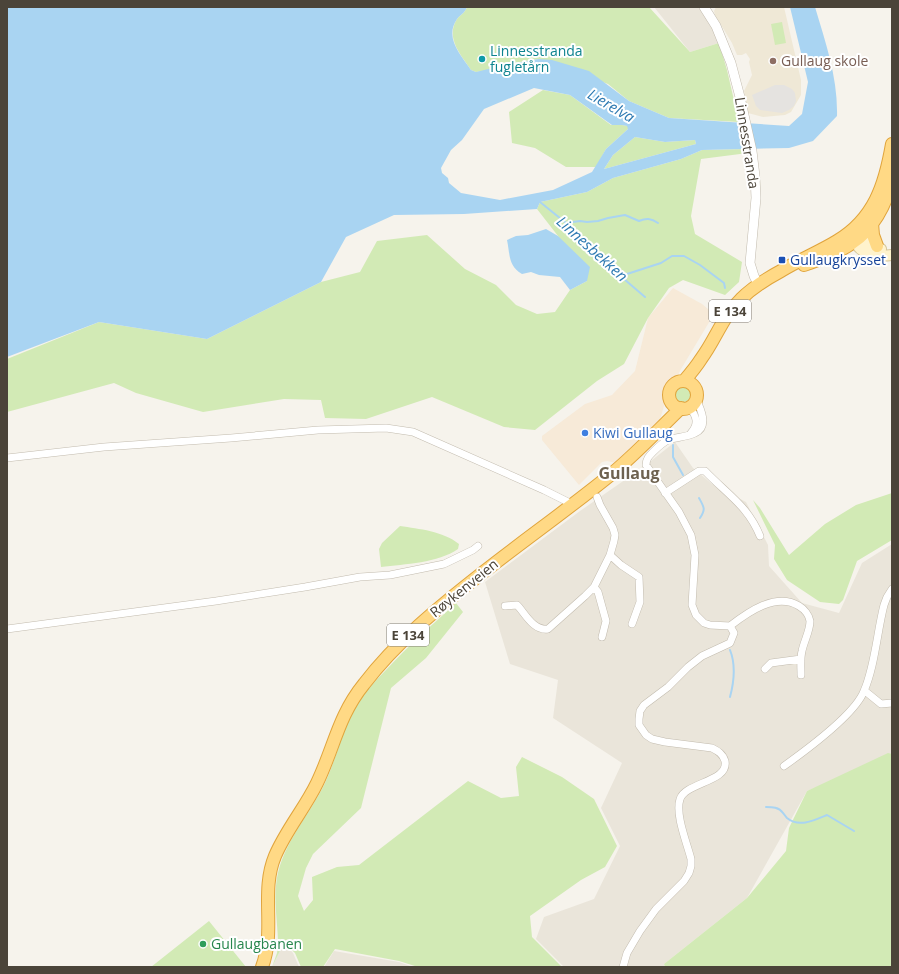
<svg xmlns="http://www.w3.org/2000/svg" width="899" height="974" font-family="'Open Sans',sans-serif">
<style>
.residential{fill:#eae5da}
.commercial{fill:#f7ead8}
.education{fill:#efe8d6}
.green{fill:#d2eab5}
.parking{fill:#e5e3e0}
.water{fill:#a9d4f2;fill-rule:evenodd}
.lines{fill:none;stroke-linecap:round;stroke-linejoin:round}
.stream{stroke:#a9d4f2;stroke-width:2}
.minor-casing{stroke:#c2bbae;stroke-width:8}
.tertiary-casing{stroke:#c2bbae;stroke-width:10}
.secondary-casing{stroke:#d6c79b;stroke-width:12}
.trunk-casing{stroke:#e0a43c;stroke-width:14}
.minor{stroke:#fff;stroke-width:7}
.tertiary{stroke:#fff;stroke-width:9}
.secondary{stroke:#fff3cd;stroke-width:10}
.trunk{stroke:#ffd985;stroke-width:12}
.culture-dot{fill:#0f9aa8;stroke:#fff;stroke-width:1.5}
.education-dot{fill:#8d6e63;stroke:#fff;stroke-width:1.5}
.transit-dot{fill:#1a4fb4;stroke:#fff;stroke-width:1.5}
.shop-dot{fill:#3f7fe0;stroke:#fff;stroke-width:1.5}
.leisure-dot{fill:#2e9e5b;stroke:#fff;stroke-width:1.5}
.labels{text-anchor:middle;stroke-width:4;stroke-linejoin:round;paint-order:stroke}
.shield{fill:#fff;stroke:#817c74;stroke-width:1}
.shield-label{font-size:13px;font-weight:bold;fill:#4b4439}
.culture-label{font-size:14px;fill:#0d838f;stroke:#fff;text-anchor:start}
.education-label{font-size:14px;fill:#785e54;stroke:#fff;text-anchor:start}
.street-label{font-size:14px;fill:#4b4439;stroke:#fff}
.transit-label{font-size:14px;fill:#164399;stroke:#fff;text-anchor:start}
.shop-label{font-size:14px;fill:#366cbe;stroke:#fff;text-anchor:start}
.leisure-label{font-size:14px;fill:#27864d;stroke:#fff;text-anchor:start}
.water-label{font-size:15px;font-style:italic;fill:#2e7ab2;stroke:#fff}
.quarter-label{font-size:16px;font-weight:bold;fill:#6e6250;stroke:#fff}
</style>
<rect width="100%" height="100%" fill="#f6f3ec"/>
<path class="residential" d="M654,7H700L711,25L719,43L690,52Z
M675,442L693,468L712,484L746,502L768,545L769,566L802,603L839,613L862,563L892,544V758L807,791L747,898L664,964L665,967H564L536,939L544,917L594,899L620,846L601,808L622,763L553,718L558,680L510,664L485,582L580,511L642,468Z
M284,943L293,953L299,967H272Z
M334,951L399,962L413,967H324Z"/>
<path class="commercial" d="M673,288L702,304L714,314L681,369L666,399L659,423L633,449L616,463L607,461L602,462L579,485L542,440V436L585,404L612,395L635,371L648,318Z"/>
<path class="education" d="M716,7H784L801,80V95L791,112L785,115L763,117L748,113L744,91L752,75L749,62L750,59L746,53L742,55H737L732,43L715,15L714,11Z"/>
<path class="green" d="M467,7H649L690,52L719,43L727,70L739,122L669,118L629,101L608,84L539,59L500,65L484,71L476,72L471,70C461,55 445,38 457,19C460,15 465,13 467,7Z
M782,22L786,43L775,45L771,24Z
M543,90L570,95L611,125H622L628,126V129L606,149L596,167H566L535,148L512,143L509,112Z
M635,137L665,142L695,140L696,144L604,169L613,155Z
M747,149L748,153L701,159L691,216L695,234L742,262L739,282L725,295L683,280L669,288L648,318L624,364L597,381L535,430L504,427L432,397L366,419L325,418L321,400L284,399L203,412L136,393L114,383L7,412V359L99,322L207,339L321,282L360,272L377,241L427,235L465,269L496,285L516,305L537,314L555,312L570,290L587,281L558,236L537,209L540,202L587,192L613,178L681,159L702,150Z
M675 394a8 8 0 1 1 16 0a8 8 0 1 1-16 0Z
M892,493V540L857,561L843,600L839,604L820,602L787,580L774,559L775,545L753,500L760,508L789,555L825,524L856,505Z
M400,526C419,529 443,531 459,544L458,549C438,563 405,564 381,567L379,549L382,543Z
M456,603L463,612L426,658L391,688L361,808L313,854L306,868L298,896L304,911L313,900L312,877L337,867L359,865L468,781L501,798L519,796L516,767L522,757L562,777L594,799L617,846L605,867L581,880L530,916L532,937L562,967H418L399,961L335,949L323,967H301L295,953L284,943L272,967L277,953L278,944C278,927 274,903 276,886C279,849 305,821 322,789C336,762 341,731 357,705C365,692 375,681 386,670C408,646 432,625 456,603Z
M888,753L892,754V967H665L664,964L747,898L786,851L789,828L807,791Z
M209,921L246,967H151Z"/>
<path class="parking" d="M775,85H784L792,89L795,93L796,101L794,106L789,110L782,113L760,110L756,106L752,95Z"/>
<path class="water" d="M7,7H467C465,13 460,15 457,19C444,38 461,55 471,70L476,72L509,64L539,59L552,60L589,71L629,101L669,118L789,126L802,114L808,82L790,7H815C826,44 838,78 837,116L813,141L789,148L702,150L681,159L613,178L587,192L540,202L537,209L464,214L394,215L346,237L321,282L207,339L99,322L7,357ZM534,88L570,95L612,125H622L627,126L628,129L606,149L592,172L553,190L500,200L461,193L449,183L448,178L442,173L441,168L451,150L462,140L484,109ZM635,137L665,142L695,140L696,144L604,169L613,155Z
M546,229L558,236L590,267L587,281L570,290L560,277L539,275L531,272L522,274C508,266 510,254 507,240L516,236L528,235Z"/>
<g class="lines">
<path class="stream" d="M540,202L566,223L617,273L645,297
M566,223L580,221L587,222L598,221L608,218L625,215L639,221C646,218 651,218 658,223
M618,273L627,274L661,263L672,256H684L700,265L724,283L725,288
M673,445V457L683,475
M699,498C704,507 706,509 700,518
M730,697C734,682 736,665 730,650
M766,807C772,807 779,807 783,813C784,814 786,817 787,818C799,828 815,820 827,815L854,831"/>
<defs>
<path id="minor" d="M689,407C697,416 699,424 691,433
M7,458L104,447L231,438L318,430L386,428L413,432L544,490L572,504
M665,493L699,471H705C727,494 748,506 760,536
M610,555L621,565L639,577L640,602L632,624
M594,587L598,592L606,621L602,637
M505,606L517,605C525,613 533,631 548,629L585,596L594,587L610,555L614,541L615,535L613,528L600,505L597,497
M730,626C748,612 776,592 799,606C804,609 809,615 810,621C810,631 804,641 802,651C800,659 801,667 801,675
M7,629L216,601L305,587L360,577L390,575L444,564L473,550L478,546
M765,669L771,663L801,659
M865,691L881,704L892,703
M784,766C805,751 855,714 864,691C875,666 877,632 884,605L887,597L892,589
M623,967L627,953L640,931L656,909L684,881L689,873L691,866V859C687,843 675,815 680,799C686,782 729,782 725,761C723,754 718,751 712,748L665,742L652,739L646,735L639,725V719L640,711L644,705L668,687L688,667L702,656L730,643L734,633L730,626L710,625L704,623L696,615L692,605L695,555L691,535L679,512L646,465C646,459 649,456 653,452C658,447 662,443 668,440C677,437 687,437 695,433C709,427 701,409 696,399"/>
<path id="tertiary" d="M704,7L716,26L731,63L740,97L752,151L755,176L756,198L750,263L754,276L758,284"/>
<path id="secondary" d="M853,233L872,245L881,249
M852,235C858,255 874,257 892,255"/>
<path id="trunk" d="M872,223L873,235L877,246
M804,265C821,259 838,253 852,243C872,230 887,204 891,181
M684,381C690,374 696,367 701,359C716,339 722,317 741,299C753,287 766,279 781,271C799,260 819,252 837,241C874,219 885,185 892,144
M669 395a14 14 0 1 1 28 0a14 14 0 1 1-28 0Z
M262,967C276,930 260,892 275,856C286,830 305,808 317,783C334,748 338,716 364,684C397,641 439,607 481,574C523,541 567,510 609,476C635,455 657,431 681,408"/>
</defs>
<use href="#minor" class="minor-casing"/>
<use href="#tertiary" class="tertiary-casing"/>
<use href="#secondary" class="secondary-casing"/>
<use href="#trunk" class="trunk-casing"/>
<use href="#minor" class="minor"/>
<use href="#tertiary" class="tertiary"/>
<use href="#secondary" class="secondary"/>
<use href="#trunk" class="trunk"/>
</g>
<circle class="culture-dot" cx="482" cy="59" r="4"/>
<circle class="education-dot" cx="773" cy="61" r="4"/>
<rect class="transit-dot" x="778" y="256" width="8" height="8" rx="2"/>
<circle class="shop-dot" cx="585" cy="433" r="4"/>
<circle class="leisure-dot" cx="203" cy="944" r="4"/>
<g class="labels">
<g class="shield">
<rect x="709" y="300" width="42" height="22" rx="3"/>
<rect x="387" y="624" width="42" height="22" rx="3"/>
</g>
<g class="shield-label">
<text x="730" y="316">E 134</text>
<text x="408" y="640">E 134</text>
</g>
<g class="culture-label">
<text x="490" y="56">Linnesstranda<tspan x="490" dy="16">fugletårn</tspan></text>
</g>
<g class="education-label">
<text x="781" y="66">Gullaug skole</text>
</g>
<g class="street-label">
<text transform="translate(747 143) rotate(81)" y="5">Linnesstranda</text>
<text transform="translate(464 588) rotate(-39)" y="5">Røykenveien</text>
</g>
<g class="transit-label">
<text x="790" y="265">Gullaugkrysset</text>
</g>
<g class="shop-label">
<text x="593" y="438">Kiwi Gullaug</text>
</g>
<g class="leisure-label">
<text x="211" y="949">Gullaugbanen</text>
</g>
<g class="water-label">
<text transform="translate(611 106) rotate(30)" y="5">Lierelva</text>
<text transform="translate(592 249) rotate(42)" y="5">Linnesbekken</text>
</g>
<g class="quarter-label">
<text x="629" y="479">Gullaug</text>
</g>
</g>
<rect width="899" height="974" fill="none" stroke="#4b4439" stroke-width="16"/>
</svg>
